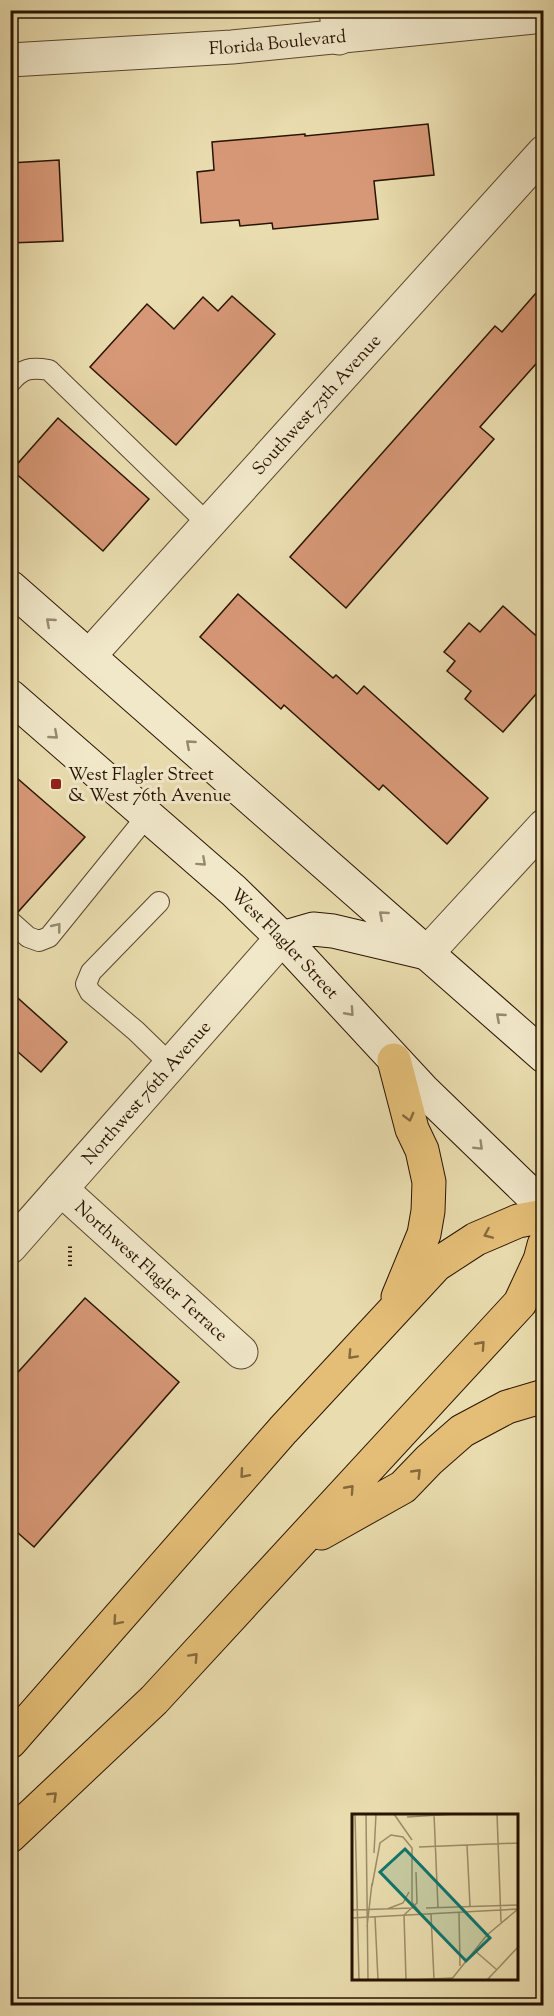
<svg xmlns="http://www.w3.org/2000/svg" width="554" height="2016" font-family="'Sorts Mill Goudy',serif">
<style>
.building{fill:#d79877;stroke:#291400;stroke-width:1.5}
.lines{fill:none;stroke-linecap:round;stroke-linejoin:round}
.service-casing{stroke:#59462c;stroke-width:22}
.minor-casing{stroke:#59462c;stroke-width:35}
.secondary-casing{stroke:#291400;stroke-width:35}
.motorway-casing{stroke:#291400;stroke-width:35}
.path{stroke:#291400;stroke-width:4;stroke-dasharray:1.5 3;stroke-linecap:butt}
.service{stroke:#f1e8ca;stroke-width:20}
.minor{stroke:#f1e8ca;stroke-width:33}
.secondary{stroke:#f1e8ca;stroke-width:33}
.motorway{stroke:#e4be77;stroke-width:33}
.oneway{stroke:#97896f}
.oneway2{stroke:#86693c}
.poi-dot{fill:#8f2418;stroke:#f1e8ca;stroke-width:2}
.labels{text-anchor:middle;stroke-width:6;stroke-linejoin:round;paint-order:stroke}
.street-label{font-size:18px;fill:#291400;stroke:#f1e8ca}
.poi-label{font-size:18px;fill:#291400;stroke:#f1e8ca;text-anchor:start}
.inset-road{fill:none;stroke:#9c8c68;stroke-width:1.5}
.view{fill:#0f766e;fill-opacity:0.15;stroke:#0f766e;stroke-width:3}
.inset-edge{fill:none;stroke:#291400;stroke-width:3}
</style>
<rect width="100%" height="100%" fill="#e9dcae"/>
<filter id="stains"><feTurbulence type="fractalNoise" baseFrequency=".00333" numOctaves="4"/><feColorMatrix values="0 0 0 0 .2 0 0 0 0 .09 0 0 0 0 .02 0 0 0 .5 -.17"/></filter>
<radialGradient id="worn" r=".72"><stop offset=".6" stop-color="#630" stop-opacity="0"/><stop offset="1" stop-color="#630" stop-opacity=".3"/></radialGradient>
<path class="building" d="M428,124L434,175L374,181L378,219L273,229L272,223L240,226L239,220L201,223L197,172L214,170L212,142L305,134V136Z
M59,160L63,241L10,243V163Z
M543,285V356L480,427L494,439L346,608L290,557L495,326L502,332Z
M232,296L275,334L176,445L90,367L147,304L174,329L203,297L218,311Z
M58,418L149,499L103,551L12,470Z
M238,594L333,678L336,675L357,694L364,686L488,798L447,844L383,785L379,790L284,705L281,709L200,637Z
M503,606L543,642V686L503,732L465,699L471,691L447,671L455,661L444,652L469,623L480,632Z
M10,772L85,837L18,912L10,909Z
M10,991L67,1042L41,1072L10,1045Z
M85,1298L179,1382L34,1547L10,1526V1381Z"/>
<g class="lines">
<defs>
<path id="service" d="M10,383C22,368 31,367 49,370L208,524
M159,902L91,972L86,984L90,992L136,1031L170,1064
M10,921L28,937L39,941L49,937L147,816"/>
<g id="minor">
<path d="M336,10L339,38"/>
<path id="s1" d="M10,60L232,47L544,16"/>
<path id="s2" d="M89,656L544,152"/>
<path d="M427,953L544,826"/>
<path id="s3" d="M61,1189L241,1352"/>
<path id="s4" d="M10,1247L282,938"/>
</g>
<g id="secondary">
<path d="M10,587L544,1056"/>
<path id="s5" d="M10,696L234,891L282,938L422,1089L544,1207"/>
<path d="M282,938L313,929L333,931L426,953"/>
</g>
<path id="motorway" d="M394,1060L412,1129L422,1150L429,1182L428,1211L424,1234L398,1297
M321,1533L403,1487L429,1460L462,1431L507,1407L544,1396
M10,1742L283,1430L436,1265L476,1239L518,1221L544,1216
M10,1836L154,1700L520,1303L540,1260L544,1245"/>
</defs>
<use href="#service" class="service-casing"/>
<use href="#minor" class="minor-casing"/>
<use href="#secondary" class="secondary-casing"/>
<use href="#motorway" class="motorway-casing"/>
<path class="path" d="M70,1266V1246"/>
<use href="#service" class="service"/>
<use href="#minor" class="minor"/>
<use href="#secondary" class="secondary"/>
<use href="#motorway" class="motorway"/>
</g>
<defs><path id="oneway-chevron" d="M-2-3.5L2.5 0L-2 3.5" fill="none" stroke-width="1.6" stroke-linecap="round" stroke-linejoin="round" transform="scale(1.5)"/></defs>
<g class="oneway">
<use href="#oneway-chevron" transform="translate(50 622) rotate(-139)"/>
<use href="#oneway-chevron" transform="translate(54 735) rotate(41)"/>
<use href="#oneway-chevron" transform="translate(190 744) rotate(-139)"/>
<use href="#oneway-chevron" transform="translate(202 862) rotate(42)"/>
<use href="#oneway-chevron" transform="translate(383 915) rotate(-139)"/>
<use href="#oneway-chevron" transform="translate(57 927) rotate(-51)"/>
<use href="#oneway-chevron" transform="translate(350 1012) rotate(48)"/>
<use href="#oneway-chevron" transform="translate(500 1017) rotate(-139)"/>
<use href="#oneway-chevron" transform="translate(479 1146) rotate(44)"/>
</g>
<g class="oneway2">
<use href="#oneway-chevron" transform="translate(409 1117) rotate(75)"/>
<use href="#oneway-chevron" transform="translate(488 1234) rotate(157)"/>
<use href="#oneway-chevron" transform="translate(481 1345) rotate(-48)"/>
<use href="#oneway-chevron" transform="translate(352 1355) rotate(133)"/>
<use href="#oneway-chevron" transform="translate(417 1473) rotate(-46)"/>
<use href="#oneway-chevron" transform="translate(244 1474) rotate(131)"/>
<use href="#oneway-chevron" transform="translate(350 1489) rotate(-48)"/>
<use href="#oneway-chevron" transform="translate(117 1621) rotate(131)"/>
<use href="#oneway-chevron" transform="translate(194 1657) rotate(-47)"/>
<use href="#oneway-chevron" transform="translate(53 1796) rotate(-44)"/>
</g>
<rect class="poi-dot" x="50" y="778" width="12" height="12" rx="3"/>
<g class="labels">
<g class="street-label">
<text dy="6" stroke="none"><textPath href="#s1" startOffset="268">Florida Boulevard</textPath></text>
<text dy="6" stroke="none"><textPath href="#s2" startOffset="339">Southwest 75th Avenue</textPath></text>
<text dy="6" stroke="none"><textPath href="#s5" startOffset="370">West Flagler Street</textPath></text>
<text dy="6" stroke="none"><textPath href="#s4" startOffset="206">Northwest 76th Avenue</textPath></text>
<text dy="6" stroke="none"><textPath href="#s3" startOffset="122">Northwest Flagler Terrace</textPath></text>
</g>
<g class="poi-label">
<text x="68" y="780">West Flagler Street<tspan x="68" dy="21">&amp; West 76th Avenue</tspan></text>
</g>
</g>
<g transform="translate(352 1814)">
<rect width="166" height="166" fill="#e9dcae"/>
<path class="inset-road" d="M3,0L7,166M14,0L16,166M42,0L60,26M82,0L86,94M145,0L149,108M55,3L103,0M115,31L118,92M67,33L167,29M22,39L24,0M20,72L28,29L39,21L51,23L60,34V88L69,100M74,94L167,91M35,95L51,89L57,78M0,96L61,94M107,98L108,152M79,100L82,166M52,101L54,166M52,101L65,89L64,58M23,103L26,166M0,104L167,95M15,113L20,69M122,136L144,155M60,166L100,164M99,166L135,121L166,95M135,166L167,132"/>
<path class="view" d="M53,35L138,124L114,147L28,58Z"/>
<rect width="166" height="166" class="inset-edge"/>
</g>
<rect width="554" height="2016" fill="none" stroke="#e9dcae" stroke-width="36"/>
<rect x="12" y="12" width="530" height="1992" fill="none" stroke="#291400" stroke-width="3"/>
<rect x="18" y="18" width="518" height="1980" fill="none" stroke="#291400" stroke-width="1.5"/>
<rect width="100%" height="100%" filter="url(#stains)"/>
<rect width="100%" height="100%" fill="url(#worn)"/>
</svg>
